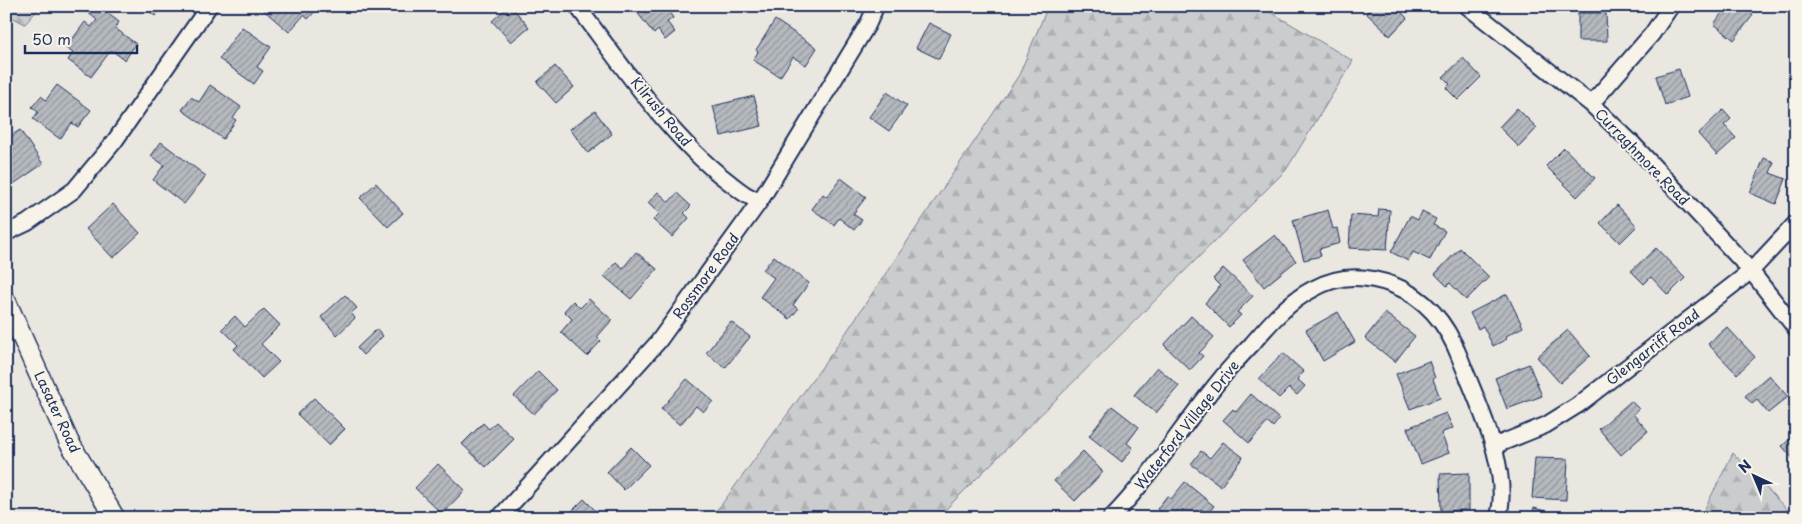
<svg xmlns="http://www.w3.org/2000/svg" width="1802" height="524" font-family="'Playpen Sans',sans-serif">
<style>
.forest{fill:url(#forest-firs);stroke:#737e96}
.building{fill:url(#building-hatch);stroke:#1b2f5e}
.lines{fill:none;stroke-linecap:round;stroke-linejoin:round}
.minor-casing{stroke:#1b2f5e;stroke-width:19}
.tertiary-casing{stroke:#1b2f5e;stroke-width:22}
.minor{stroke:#f7f3e8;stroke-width:15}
.tertiary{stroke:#f7f3e8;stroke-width:19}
.labels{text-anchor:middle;stroke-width:4;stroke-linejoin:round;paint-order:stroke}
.street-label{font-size:14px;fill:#1b2f5e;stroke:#f7f3e8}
</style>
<defs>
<pattern id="forest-firs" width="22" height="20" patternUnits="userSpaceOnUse" patternTransform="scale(1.25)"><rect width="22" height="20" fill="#cbcccd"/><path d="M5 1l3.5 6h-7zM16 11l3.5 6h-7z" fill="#aeb0b2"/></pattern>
<pattern id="building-hatch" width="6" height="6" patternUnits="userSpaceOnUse" patternTransform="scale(1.25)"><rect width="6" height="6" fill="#b6babf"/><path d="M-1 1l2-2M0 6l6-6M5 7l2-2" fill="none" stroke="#93989e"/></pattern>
</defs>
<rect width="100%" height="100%" fill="#eae7e0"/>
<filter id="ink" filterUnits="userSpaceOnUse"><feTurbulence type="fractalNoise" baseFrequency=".02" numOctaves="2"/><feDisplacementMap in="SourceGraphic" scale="10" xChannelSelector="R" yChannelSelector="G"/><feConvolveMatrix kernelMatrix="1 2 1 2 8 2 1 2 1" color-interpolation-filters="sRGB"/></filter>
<g filter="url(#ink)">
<path class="forest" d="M6,6H41L25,24L6,14Z
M1048,6H1267L1269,11L1353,61L1286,170L937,518H709L722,504L835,349L1019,75Z
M1733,453L1795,518H1700Z"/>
<path class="building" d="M90,6H98L119,22L115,28L136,44L125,60L111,50L91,77L68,60L73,53L66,48L85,22L91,27L97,20L86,11Z
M143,6H163L155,16Z
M259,6H316L318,8L308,19L304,15L289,32Z
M509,6H511L529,27L511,42L492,21Z
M643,6H665L673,18L667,22L675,32L665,40L658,30L654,34L636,11Z
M1373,6H1395L1407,18L1390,36L1366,13Z
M1727,6H1742L1753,15L1734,40L1714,24Z
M1578,13H1606L1607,41H1578Z
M775,20L817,48L806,65L793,57L780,77L753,60L758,52L756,50Z
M929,23L951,34L939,59L916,48Z
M242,27L271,47L257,67L263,71L254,84L219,59Z
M1463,58L1481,77L1458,100L1446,88L1450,84L1443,77Z
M555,66L574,87L556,103L537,82Z
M1679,69L1688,97L1665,105L1656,76Z
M57,85L91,110L78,127L72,123L60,139L33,119L38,112L32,107L41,96L46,100Z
M210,85L241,107L233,118L236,120L223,139L182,110L191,97L199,102Z
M887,92L907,106L889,131L869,117Z
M754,96L762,126L721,136L713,106Z
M1517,108L1537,128L1519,147L1499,127Z
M1723,110L1731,119L1724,125L1736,138L1717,155L1698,134Z
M595,111L612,134L588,153L570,129Z
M20,130L43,164L12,185L6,176V139Z
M161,142L206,176L184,204L153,180L164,165L151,156Z
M1564,148L1595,178L1577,197L1546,166Z
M1764,158L1774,162L1770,173L1786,179L1776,204L1750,193Z
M841,178L866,197L853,214L862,220L854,230L839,218L834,225L812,209L823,194L827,197Z
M376,183L403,213L388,227L360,198Z
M658,192L669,202L677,193L691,206L684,213L689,218L672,237L653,220L659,214L648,203Z
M113,204L140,233L113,258L86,229Z
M1617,205L1637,226L1620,243L1600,223Z
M1379,209L1390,210L1387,250L1349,248L1351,215L1378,217Z
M1328,210L1333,229L1337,228L1340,243L1319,249L1321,256L1304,260L1293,220Z
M1422,212L1436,219L1433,225L1445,231L1430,260L1413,252L1408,261L1391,252L1410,216L1418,220Z
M1275,235L1296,261L1264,287L1243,260Z
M1460,248L1489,277L1466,300L1450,283L1447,286L1435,274Z
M1656,248L1685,278L1668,295L1651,277L1644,284L1631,271Z
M636,252L657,269L631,299L604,276L616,262L623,268Z
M774,256L809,283L793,305L798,309L790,319L760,297L774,278L763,270Z
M1223,268L1253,296L1237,312L1241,315L1229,327L1205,303L1220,286L1213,279Z
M1507,294L1523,327L1506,336L1507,339L1493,346L1483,326L1478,329L1470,313Z
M345,295L357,308L351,313L355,318L337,335L321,317Z
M589,299L612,320L597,337L601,341L587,356L561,332L572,319L564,311L573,301L580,308Z
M264,309L280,325L261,344L279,362L262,378L234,349L238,345L222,329L235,316L245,327Z
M1338,312L1355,342L1323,361L1306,330Z
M1385,313L1415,336L1395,362L1365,338Z
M1191,316L1214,337L1199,353L1203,356L1190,370L1164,345Z
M731,322L750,337L725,368L706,353Z
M1727,327L1755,357L1737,374L1708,344Z
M377,329L383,336L363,355L357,348Z
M1568,330L1590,356L1560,383L1537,357Z
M1283,353L1304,372L1297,379L1305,386L1297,395L1289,388L1279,398L1259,379Z
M1429,361L1435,378L1433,379L1440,398L1410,409L1396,374Z
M1529,364L1542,396L1507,409L1495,378Z
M1157,367L1179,386L1156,413L1134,395Z
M538,371L557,390L534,414L514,396Z
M1769,375L1788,397L1768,413L1757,400L1752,404L1745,396Z
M687,379L713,401L703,412L696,406L680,425L661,409Z
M1251,394L1279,419L1273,427L1268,422L1249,443L1223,420L1233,409L1236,412Z
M314,398L345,429L329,445L297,414Z
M1631,401L1639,409L1633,414L1648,431L1621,455L1599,429Z
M1112,406L1139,427L1127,443L1133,448L1122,462L1089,436Z
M1446,413L1453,428L1441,433L1449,453L1421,464L1407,428Z
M496,422L514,439L486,467L462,444L483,423L489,429Z
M1796,434V462L1782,446Z
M1223,442L1243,457L1221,486L1191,464L1201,451L1210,458Z
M631,447L649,465L624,490L607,472Z
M1083,451L1103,472L1075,501L1054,481Z
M1535,458L1568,459L1566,500L1532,498Z
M438,464L465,490L442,514L415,488Z
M1469,473V510L1441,511L1440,474Z
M1185,482L1214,506L1207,514L1201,509L1194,518H1168L1157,509L1167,496L1171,499Z
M584,499L603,518H565Z
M1534,508L1563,516L1562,518H1531Z"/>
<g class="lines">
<defs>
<path id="minor" d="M577,6C621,64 668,135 725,179C737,188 746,197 760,201
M1467,6L1591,104L1633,144L1751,271L1796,329
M1591,104L1652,34L1671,6
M6,233L27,223L74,190L114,142L209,6
M1494,446L1546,425L1578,405L1751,271L1796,223
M499,518L658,342L760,201L868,24L876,6
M1111,518C1152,476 1182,426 1219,381C1229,368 1241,356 1252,344C1270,323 1288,302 1313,289C1340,274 1366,275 1393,285C1427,298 1448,326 1460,358C1477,402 1512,471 1498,518"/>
<path id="tertiary" d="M6,301L69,442L115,518"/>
</defs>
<use href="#minor" class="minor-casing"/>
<use href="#tertiary" class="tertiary-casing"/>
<use href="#minor" class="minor"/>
<use href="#tertiary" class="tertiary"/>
</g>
</g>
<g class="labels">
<g class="street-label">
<text transform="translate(661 112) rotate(50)" y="5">Kilrush Road</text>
<text transform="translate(1642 157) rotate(46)" y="5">Curraghmore Road</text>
<text transform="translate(706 276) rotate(-54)" y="5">Rossmore Road</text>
<text transform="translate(1653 347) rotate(-38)" y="5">Glengarriff Road</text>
<text transform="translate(57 412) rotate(65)" y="5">Lasater Road</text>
<text transform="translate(1187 425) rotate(-52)" y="5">Waterford Village Drive</text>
</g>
</g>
<rect width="1802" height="524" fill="none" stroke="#f7f3e8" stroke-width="25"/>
<rect x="12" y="12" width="1777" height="499" fill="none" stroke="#1b2f5e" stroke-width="2" filter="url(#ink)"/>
<g transform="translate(1754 476) rotate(316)" stroke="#f7f3e8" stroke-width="4" paint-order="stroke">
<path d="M0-4L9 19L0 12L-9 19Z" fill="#1b2f5e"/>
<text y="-8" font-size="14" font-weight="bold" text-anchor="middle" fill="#1b2f5e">N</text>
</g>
<path d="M25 45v8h112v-8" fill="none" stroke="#1b2f5e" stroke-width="2.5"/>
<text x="32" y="45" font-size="15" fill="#1b2f5e" stroke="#f7f3e8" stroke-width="4" paint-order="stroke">50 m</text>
</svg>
